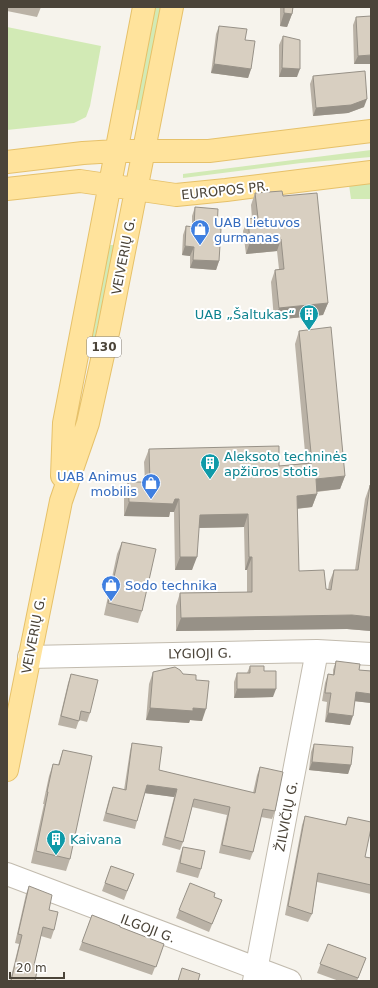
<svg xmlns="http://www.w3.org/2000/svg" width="378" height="988" font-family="'DejaVu Sans',sans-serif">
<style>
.green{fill:#d2eab5}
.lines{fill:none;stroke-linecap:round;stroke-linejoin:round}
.minor-casing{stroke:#c2bbae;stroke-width:24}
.major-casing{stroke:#e6c16a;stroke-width:24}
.minor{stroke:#fff;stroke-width:22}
.major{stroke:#ffe39c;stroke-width:22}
.wall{fill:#bab2a6}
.shaded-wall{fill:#979187}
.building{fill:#d8cfc1;stroke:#979187}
.labels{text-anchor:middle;stroke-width:4;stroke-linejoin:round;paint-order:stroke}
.shield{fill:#fff;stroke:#817c74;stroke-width:1}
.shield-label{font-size:12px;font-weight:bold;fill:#4b4439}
.street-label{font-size:13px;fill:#4b4439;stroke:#fff}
.shop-label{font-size:13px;fill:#366cbe;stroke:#fff;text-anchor:start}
.culture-label{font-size:13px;fill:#0d838f;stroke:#fff;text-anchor:start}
</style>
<rect width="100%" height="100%" fill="#f6f3ec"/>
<path class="green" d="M154,7H162L142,111L134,109Z
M7,27L101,46L90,106L86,117L74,123L7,130Z
M371,150V157L301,163L183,178V174Z
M371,182V199H351L349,185Z
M106,245H114L96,341H89Z"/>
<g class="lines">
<defs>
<path id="minor" d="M29,657L317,651L371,654
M7,874L290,981
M254,981L317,651"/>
<path id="major" d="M7,162L83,153L116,151H209L371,131
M7,189L80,181L176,195L226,190L371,172
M62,476L64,423L144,7
M7,770L61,501L88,423L109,328L172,7"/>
</defs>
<use href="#minor" class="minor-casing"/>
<use href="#major" class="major-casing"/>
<use href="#minor" class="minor"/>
<use href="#major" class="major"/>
</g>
<path class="wall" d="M7,7H41L37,17L7,11Z
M280,7H293L292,14L287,27L280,26Z
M356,17L371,64H354L353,25Z
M219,26L245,40L251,69L248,78L211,73L216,34Z
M283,36L297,77H279V45Z
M313,76L364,107L348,113L313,116L310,84Z
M255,193L283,196L328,303L323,315L274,320L271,282L275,270L279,269L277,251L246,254L243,231L248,219H252L251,205Z
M195,207L217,228L219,261L216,270L190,268V256L182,255L183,235L186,226L192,227V216Z
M299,331L345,476L340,489L317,492V494L312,507L297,509L299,571L326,589L328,590L329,583L334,570H355L365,499L370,485L371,631L347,629L176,631V606L180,593L247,592V570H245L244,527L199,528L192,570H175L174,512H170L169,517L124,516V495L128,482H145L144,462L149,449L279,466L306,463L295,344Z
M122,542L142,611L138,623L104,615L117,554Z
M336,661L359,670L371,671V703L355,701L350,725L325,722L327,702L322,701L325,683L328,674L333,675V670Z
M250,666L264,671L273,697L234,698V682L237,673H247Z
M153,672L183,674L196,680L202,721L190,720L189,723L146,720L149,684Z
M71,674L90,713L87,722L79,720L76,729L58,725L68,683Z
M132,743L159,770L253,793L257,775L260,767L275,811L272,819L261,817L253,852L250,860L219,853L227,815L192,807L183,842L180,850L162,845L174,797L145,793L137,821L135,829L103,821L110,795L113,787L124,790L130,751Z
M314,744L351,765L348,774L309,770L311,752Z
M63,750L70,859L66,871L31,863L44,804H43L49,776L53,764L58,765Z
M305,816L345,825L348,817L365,857L371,858V894L317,882L312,914L308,922L285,915L302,825Z
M183,847L201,869L198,878L176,872L180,856Z
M111,866L134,874L124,900L102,891Z
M29,886L49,910L54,930L51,939L41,936L34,965L35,981H10L19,944L15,943L26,894Z
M214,897L222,900L209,932L176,918L179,910Z
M92,915L120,927L164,944L152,975L79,950Z
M328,944L366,958L357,981H339L317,973Z"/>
<path class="shaded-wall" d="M284,13L292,14L287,27L280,26Z
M371,55V64H354L358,56Z
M214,64L251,69L248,78L211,73Z
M282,68L300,69L297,77H279Z
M367,99L364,107L348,113L313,116L316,108Z
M281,239L277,251L246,254L250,242Z
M185,246L194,247L190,256L182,255Z
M193,260L219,261L216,270L190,268Z
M328,303L323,315L274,320L279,308Z
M345,476L340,489L311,492L316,479Z
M317,494L312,507L292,509L297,496Z
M175,499H179L174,512H170L169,517L124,516L129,502Z
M248,514L244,527L195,528L200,515Z
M180,557H197L192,570H175Z
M249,557H252L247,570H245Z
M352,615L371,617V631L347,629L176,631L181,618Z
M237,689H276L273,697L234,698Z
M356,692L371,694V703L353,701Z
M150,708H193L206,709L202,721L190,720L189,723L146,720Z
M328,713L353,716L350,725L325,722Z
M312,762L351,765L348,774L309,770Z
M147,785L177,789L174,797L144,793Z"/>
<path class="building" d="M284,7H293L292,14L284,13Z
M371,16V55L358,56L356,17Z
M219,26L247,29L245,40L255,41L251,69L214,64Z
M283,36L300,40V69L282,68Z
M365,71L367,99L351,105L316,108L313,76Z
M282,191L283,196L317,193L328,303L279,308L275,270L284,269L281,239L250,242L248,219L258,218L255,193Z
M195,207L218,209L217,228L221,229L219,261L193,260L194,247L185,246L186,226L194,227Z
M331,327L345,476L316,479L317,494L297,496L299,571L324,570L326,589L331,590L334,570H358L370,485L371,486V617L352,615L181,618L180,593L252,592V557H249L248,514L200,515L197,557H180L179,499H175L173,504L129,502L128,482H150L149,449L279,446V466L312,463L299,331Z
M122,542L156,549L142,611L108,603Z
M336,661L360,664L359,670L371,671V694L356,692L353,716L328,713L331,693H325L328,674L334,675Z
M250,666H264V671H276V689H237V673H250Z
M175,667L180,670L183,674L196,675V680L209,681L206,709L193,708V711L150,708L153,672Z
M71,674L98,680L90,713L81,711L79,721L61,716Z
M132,743L162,747L159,770L255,793L260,767L283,772L275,811L263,809L253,852L222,845L230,807L194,799L183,842L165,837L177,789L147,785L137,821L106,813L113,787L126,790Z
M314,744L353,747L351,765L312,762Z
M63,750L92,756L70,859L36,851L48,792H47L53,764L59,765Z
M305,816L346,825L348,817L371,822V828L365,857L371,858V885L318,873L312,914L288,906Z
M183,847L205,851L201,869L180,863Z
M111,866L134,874L127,891L105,883Z
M190,883L215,893L214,897L222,900L212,924L179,910Z
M29,886L52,895L49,910L58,912L54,930L43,927L34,965L38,966L35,981H11L22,935L18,934Z
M92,915L120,926V927L164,944L156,967L82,942Z
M328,944L366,958L358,978L320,964Z
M182,968L200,974L198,981H178Z"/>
<defs>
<symbol id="shop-pin" viewBox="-11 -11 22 30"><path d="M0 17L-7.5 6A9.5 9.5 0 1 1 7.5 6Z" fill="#3f7fe0" stroke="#fff"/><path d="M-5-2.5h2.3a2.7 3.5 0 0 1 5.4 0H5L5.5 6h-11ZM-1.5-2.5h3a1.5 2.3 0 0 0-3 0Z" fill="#fff"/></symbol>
<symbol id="building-pin" viewBox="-11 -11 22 30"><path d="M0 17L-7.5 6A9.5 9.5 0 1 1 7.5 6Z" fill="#0f9aa8" stroke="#fff"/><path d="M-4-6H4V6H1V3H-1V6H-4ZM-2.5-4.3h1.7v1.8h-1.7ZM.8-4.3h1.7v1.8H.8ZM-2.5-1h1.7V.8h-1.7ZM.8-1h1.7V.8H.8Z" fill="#fff"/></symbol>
</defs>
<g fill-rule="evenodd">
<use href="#shop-pin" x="189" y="218" width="22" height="30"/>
<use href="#building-pin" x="298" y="303" width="22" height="30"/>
<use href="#building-pin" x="199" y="452" width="22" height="30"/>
<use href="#shop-pin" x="140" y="472" width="22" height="30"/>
<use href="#shop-pin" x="100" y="574" width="22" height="30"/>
<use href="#building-pin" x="45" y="828" width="22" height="30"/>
</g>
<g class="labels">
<rect class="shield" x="87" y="337" width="34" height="20" rx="3"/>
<g class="shield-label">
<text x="104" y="351">130</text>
</g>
<g class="street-label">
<text transform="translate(225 190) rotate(-6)" y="5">EUROPOS PR.</text>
<text transform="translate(123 256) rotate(-79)" y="5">VEIVERIŲ G.</text>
<text transform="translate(33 635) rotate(-79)" y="5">VEIVERIŲ G.</text>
<text transform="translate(200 653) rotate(-1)" y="5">LYGIOJI G.</text>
<text transform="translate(286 816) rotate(-79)" y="5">ŽILVIČIŲ G.</text>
<text transform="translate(148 928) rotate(21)" y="5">ILGOJI G.</text>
</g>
<g class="shop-label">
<text x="214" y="227">UAB Lietuvos<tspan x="214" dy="15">gurmanas</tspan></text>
<text x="137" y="481" text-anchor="end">UAB Animus<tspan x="137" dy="15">mobilis</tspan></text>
<text x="125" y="590">Sodo technika</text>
</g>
<g class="culture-label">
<text x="295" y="319" text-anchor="end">UAB „Šaltukas“</text>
<text x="224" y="461">Aleksoto techninės<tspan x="224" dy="15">apžiūros stotis</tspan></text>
<text x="70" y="844">Kaivana</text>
</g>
</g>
<rect width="378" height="988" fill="none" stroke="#4b4439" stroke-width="16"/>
<path d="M10 972v6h54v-6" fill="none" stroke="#4b4439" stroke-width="2"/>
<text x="16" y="972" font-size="12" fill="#4b4439" stroke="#ffffff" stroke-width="3" paint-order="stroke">20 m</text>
</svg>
